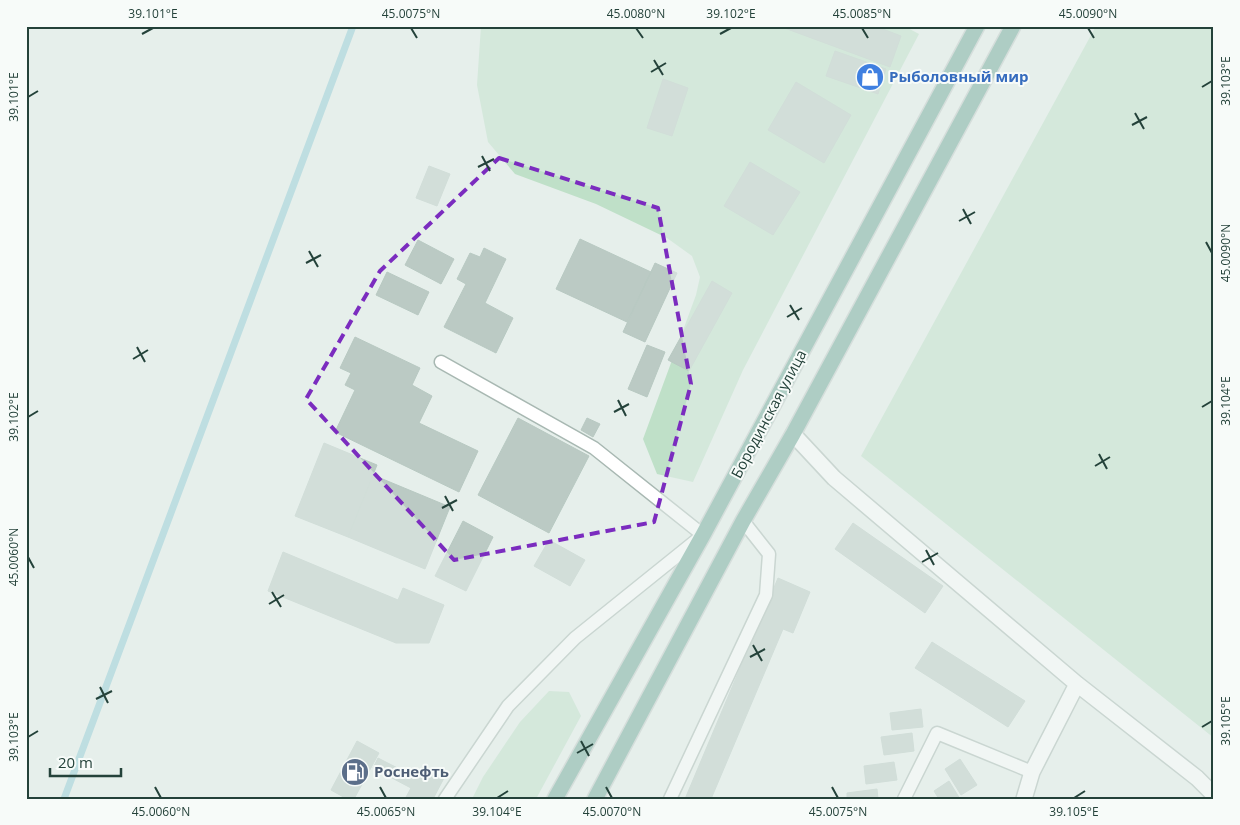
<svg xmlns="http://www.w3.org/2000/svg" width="1240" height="825" font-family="'Open Sans',sans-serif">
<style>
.green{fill:#bfe0c8}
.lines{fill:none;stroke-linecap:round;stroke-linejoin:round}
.stream{stroke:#8ec9d4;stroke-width:7}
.building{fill:#bbcac4;stroke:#b8c9c2}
.service-casing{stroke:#a8b8b2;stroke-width:15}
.minor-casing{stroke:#a8b8b2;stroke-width:18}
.primary-casing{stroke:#c2cac8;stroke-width:18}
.service{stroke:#fff;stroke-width:12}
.minor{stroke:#fff;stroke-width:15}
.primary{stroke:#6aa596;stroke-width:15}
.marked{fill:none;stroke:#7b2cbf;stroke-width:4;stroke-dasharray:10 6;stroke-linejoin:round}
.ticks{fill:none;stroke:#24423a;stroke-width:2}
.labels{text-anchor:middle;stroke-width:4;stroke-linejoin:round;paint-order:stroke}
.shop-label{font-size:15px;font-weight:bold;fill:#366cbe;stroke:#f7fbf9;text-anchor:start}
.street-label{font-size:15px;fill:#24423a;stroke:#f7fbf9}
.service-label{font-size:15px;font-weight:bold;fill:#4e5e75;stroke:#f7fbf9;text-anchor:start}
.neatline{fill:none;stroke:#24423a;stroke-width:2}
.ticks-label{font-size:12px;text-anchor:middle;fill:#24423a}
</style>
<rect width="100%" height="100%" fill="#e6efeb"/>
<path class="green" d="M481,26H904L919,34L743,370L693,482L657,474L643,439L696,295L700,277L692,256L667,238L596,204L515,174L488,142L477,85Z
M1096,26H1214V738L861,456Z
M549,691L569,692L581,716L536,799H472L483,777L520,722Z"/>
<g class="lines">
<path class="stream" d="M64,799L353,26"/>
</g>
<path class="building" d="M779,26H875L901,36L890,67Z
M835,51L886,69L878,94L826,76Z
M663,79L688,88L672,136L647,128Z
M796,82L851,115L824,163L768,130Z
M750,162L800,192L773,235L724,206Z
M429,166L450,174L437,206L416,198Z
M580,239L651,272L627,322L556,289Z
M418,240L454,259L441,284L405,265Z
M484,248L506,259L485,303L513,318L496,353L444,327L466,284L457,279L470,253L480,257Z
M655,263L677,273L645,342L623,332Z
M387,272L429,292L418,315L376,295Z
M712,281L732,293L689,371L668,360Z
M355,337L420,368L412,385L432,396L419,423L478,451L459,492L335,432L355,390L345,385L351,373L340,368Z
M647,345L665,352L647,397L628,389Z
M518,418L589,456L549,533L478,495Z
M587,418L600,424L593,437L581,430Z
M324,443L377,465L348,537L295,516Z
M373,475L450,507L425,569L348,537Z
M463,521L493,537L466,591L435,576Z
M853,523L943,586L925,613L835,549Z
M549,540L585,560L570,586L534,566Z
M283,552L398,600L403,588L444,605L429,643H396L268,591Z
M778,578L810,592L793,633L783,629L711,799H685Z
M932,642L1025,701L1008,727L915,668Z
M921,709L923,727L892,730L890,713Z
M912,733L914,751L884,755L881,737Z
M357,741L379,753L354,799H347L331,790Z
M378,758L417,778L423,767L444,778L433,799H405L411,788L373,768Z
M960,759L977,785L961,795L945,769Z
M894,762L897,780L866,784L864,766Z
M949,781L960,799H939L934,791Z
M877,789L878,799H847V793Z"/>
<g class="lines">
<defs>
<path id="service" d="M441,362L594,448L703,535L575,638L508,706L445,799
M670,799L766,595L769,554L743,521
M904,799L937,733L1032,772"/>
<path id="minor" d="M793,434L834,478L1077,684L1197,778L1214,795
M1024,799L1032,772L1077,684"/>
<path id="primary" d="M555,799L703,535L977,26
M595,799L743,521L793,434L1013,26"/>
</defs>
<use href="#service" class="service-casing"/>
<use href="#minor" class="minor-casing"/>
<use href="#primary" class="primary-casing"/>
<use href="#service" class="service"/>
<use href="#minor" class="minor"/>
<use href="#primary" class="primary"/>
</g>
<path d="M0 0H1240V825H0ZM499,158L658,208L691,384L654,522L454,560L306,399L380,271Z" fill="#e6efeb" fill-opacity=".55" fill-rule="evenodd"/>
<path class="marked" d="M499,158L658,208L691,384L654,522L454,560L306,399L380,271Z"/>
<path class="ticks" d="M411,28L417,38M636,28L643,38M862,28L868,38M1088,28L1094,38M142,34L153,28M720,34L731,28M654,60L663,75M651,72L666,63M1202,87L1212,81M28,97L38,91M1135,113L1144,129M1132,125L1147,117M482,156L490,171M478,167L494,159M963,209L971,224M959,221L975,212M1206,242L1212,253M309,251L318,267M306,263L321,255M790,305L799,320M787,317L802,308M137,347L145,362M133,359L148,350M618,400L626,416M1202,407L1212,401M614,412L629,404M28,417L38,411M1099,454L1107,469M1095,466L1110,457M445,496L453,511M442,508L457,500M926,550L934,565M28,557L34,568M922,562L938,553M272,592L281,607M269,604L284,595M753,645L762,661M750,657L765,649M100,687L108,703M96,699L112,691M1202,727L1212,721M28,737L38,731M581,741L589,756M577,753L593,744M155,787L161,798M380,787L386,798M606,787L612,798M832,787L838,798M497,798L508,791M1074,798L1085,791"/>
<defs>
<symbol id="shop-disc" viewBox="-11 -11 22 22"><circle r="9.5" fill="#3f7fe0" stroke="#f7fbf9"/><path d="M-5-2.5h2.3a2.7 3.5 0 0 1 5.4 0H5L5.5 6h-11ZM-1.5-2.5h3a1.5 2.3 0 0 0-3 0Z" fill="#fff"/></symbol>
<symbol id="fuel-disc" viewBox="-11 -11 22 22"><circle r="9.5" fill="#5c6f8a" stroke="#f7fbf9"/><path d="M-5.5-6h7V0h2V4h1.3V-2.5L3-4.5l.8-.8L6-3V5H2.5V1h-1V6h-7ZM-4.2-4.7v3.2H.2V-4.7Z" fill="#fff"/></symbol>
</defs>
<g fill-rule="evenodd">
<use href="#shop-disc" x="854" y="61" width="32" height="32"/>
<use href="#fuel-disc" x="339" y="756" width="32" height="32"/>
</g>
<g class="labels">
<g class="shop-label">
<text x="889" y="82">Рыболовный мир</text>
</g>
<g class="street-label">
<text transform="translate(769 414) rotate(-62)" y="5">Бородинская улица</text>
</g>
<g class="service-label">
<text x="374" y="777">Роснефть</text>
</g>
</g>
<rect width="1240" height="825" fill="none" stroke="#f7fbf9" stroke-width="55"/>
<path d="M50 768v8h71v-8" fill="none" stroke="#24423a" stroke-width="2.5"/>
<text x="58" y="768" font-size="15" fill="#24423a" stroke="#f7fbf9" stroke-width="4" paint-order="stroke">20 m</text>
<rect x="28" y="28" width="1184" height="770" class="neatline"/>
<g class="ticks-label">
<text x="153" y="18">39.101°E</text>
<text x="411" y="18">45.0075°N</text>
<text x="636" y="18">45.0080°N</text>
<text x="731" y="18">39.102°E</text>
<text x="862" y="18">45.0085°N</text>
<text x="1088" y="18">45.0090°N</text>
<text transform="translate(1226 81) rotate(-90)" y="4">39.103°E</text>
<text transform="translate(14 97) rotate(-90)" y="4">39.101°E</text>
<text transform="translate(1226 253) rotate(-90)" y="4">45.0090°N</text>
<text transform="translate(1226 401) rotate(-90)" y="4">39.104°E</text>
<text transform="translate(14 417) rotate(-90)" y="4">39.102°E</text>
<text transform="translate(14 557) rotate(-90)" y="4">45.0060°N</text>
<text transform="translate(1226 721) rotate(-90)" y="4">39.105°E</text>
<text transform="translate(14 737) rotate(-90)" y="4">39.103°E</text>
<text x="161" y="816">45.0060°N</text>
<text x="386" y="816">45.0065°N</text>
<text x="497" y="816">39.104°E</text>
<text x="612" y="816">45.0070°N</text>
<text x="838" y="816">45.0075°N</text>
<text x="1074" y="816">39.105°E</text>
</g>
</svg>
